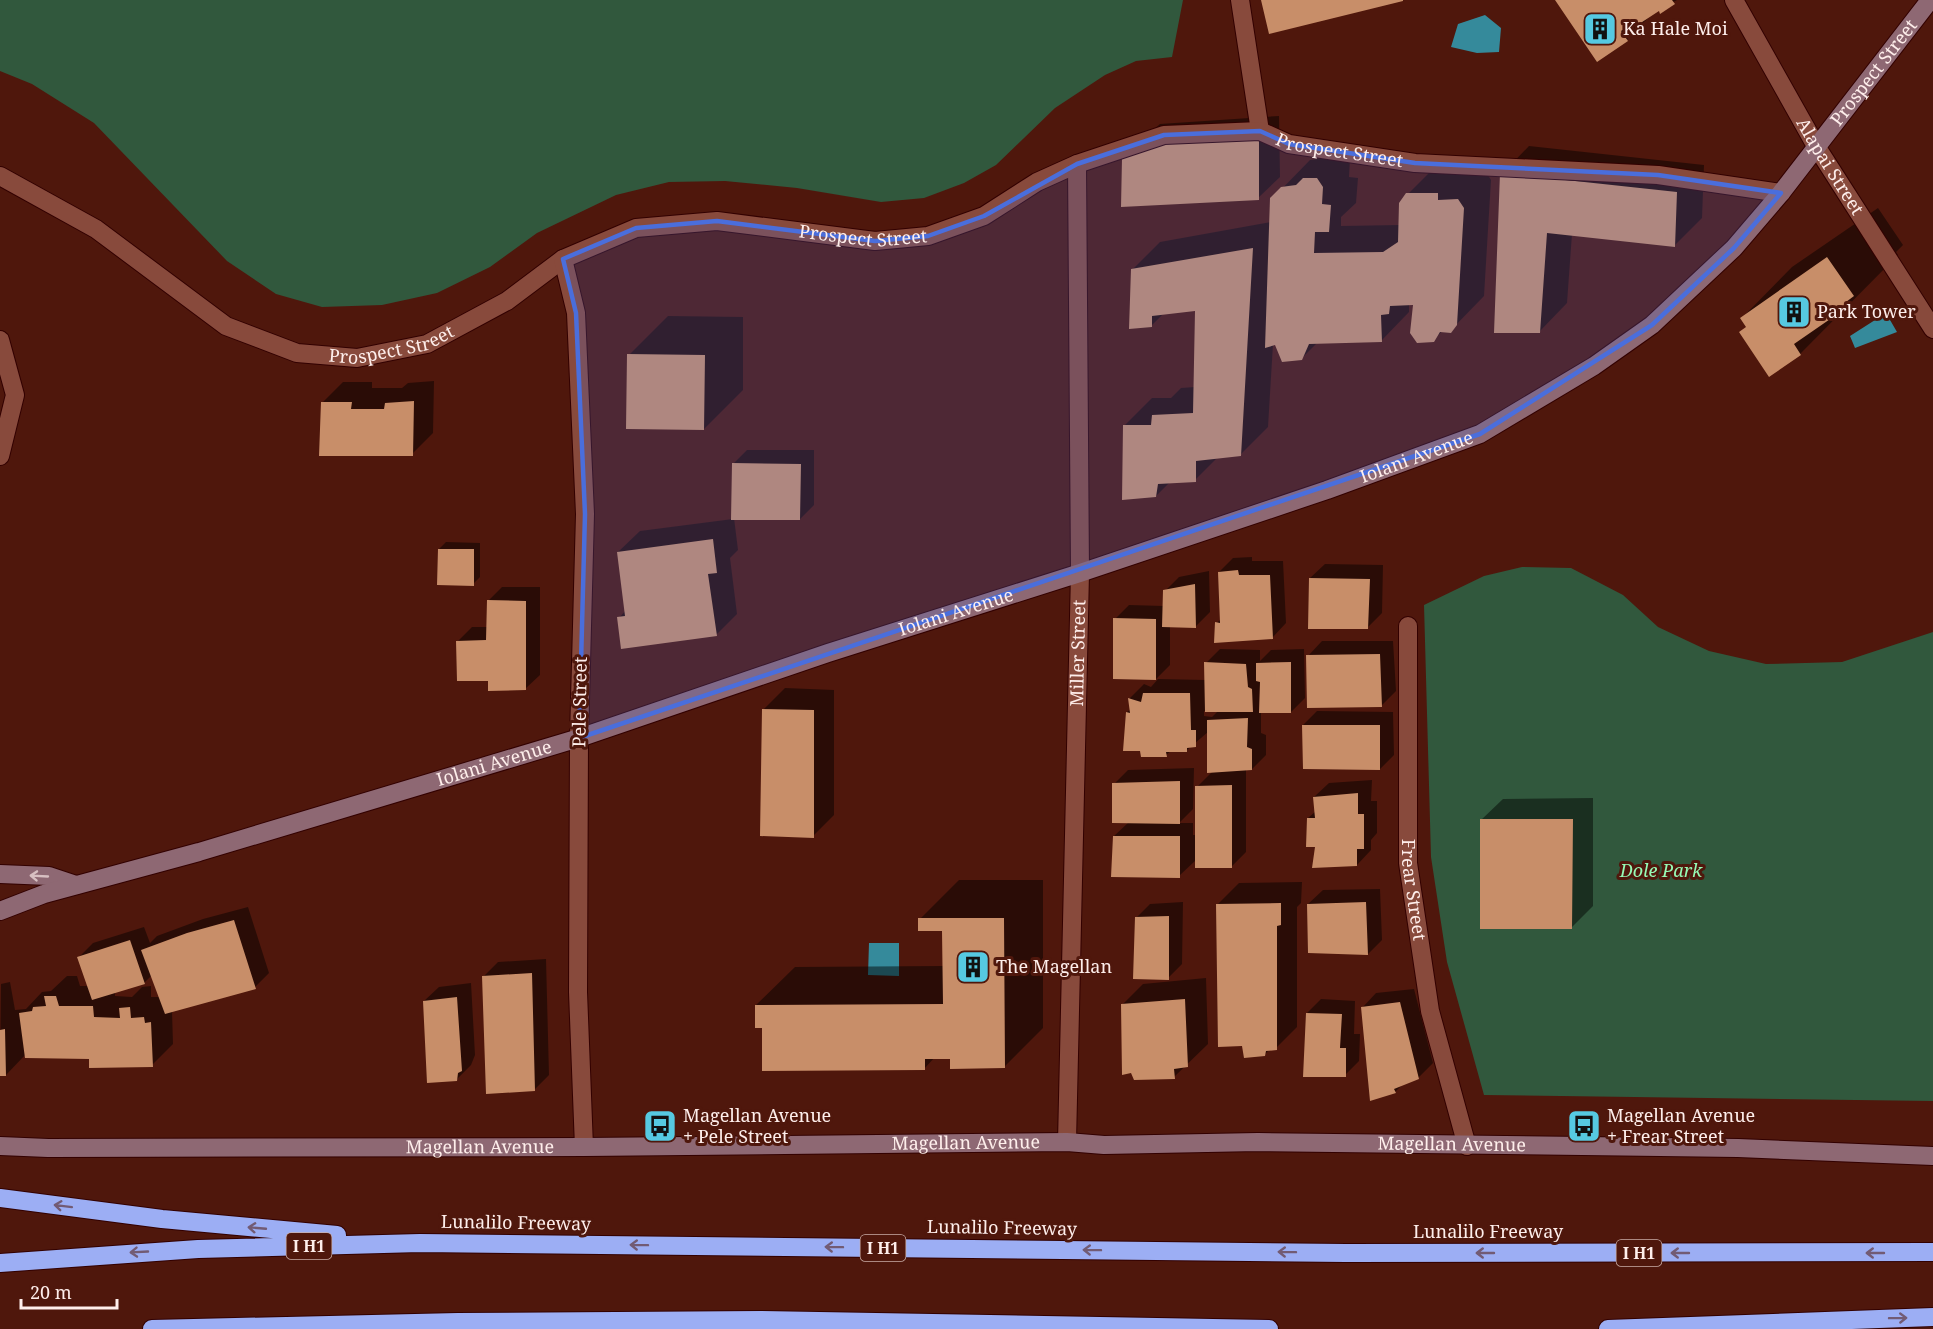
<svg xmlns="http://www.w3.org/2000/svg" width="1933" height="1329" font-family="'Noto Serif',serif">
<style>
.green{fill:#31583d}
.water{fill:#358a9b}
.shadow{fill:#0007;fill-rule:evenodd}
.building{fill:#c88e69}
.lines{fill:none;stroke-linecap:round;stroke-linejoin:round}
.lane-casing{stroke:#320000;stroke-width:20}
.street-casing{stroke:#320000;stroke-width:20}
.secondary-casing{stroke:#320000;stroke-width:20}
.highway-casing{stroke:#320000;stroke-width:20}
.lane{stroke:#884a3c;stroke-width:18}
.street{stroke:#884a3c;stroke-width:18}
.secondary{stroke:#8e6873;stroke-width:18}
.highway{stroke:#9caef4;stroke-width:18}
.oneway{stroke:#d7bfc1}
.oneway2{stroke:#725b74}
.marked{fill:#4a6edc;fill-opacity:0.2;stroke:#4a6edc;stroke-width:4.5;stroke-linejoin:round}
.labels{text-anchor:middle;stroke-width:6;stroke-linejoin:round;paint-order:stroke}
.shield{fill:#4f170c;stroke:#caaea8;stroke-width:1.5}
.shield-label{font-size:16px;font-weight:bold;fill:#feeeeb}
.poi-label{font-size:18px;fill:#feeeeb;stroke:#4f170c;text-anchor:start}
.street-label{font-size:18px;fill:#feeeeb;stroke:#4f170c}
.park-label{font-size:18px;font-style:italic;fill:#96fbb6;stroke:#4f170c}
</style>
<rect width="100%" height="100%" fill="#4f170c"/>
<path class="green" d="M0,0H1183L1172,57L1136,61L1105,75L1055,108L996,165L964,183L924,198L881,202L797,188L725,181L669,182L616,195L537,233L490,267L437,293L382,305L322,307L276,294L227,261L94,123L32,84L0,71Z
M1522,567L1571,568L1623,595L1658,627L1709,651L1766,664L1842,662L1933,632V1101L1484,1095L1447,962L1431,857L1424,605L1484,576Z"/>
<path class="water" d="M1485,15L1501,28L1499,52L1477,53L1451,47L1458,24Z
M1886,313L1897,332L1855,348L1850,336Z
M869,943H899V976L868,975Z"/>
<path class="shadow" d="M1557,0H1677L1654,12L1627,39L1597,60Z
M1279,116L1280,177L1258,198L1145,137L1160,124Z
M1529,146L1704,165L1702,218L1675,245L1572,234L1567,303L1540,331L1502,174Z
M1325,158L1350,159L1349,177L1358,178L1356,203L1341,217V226L1400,225L1408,194L1436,166L1486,172L1491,180L1484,296L1450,331L1443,330L1433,341L1415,303H1409V312L1382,340L1318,342L1301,359L1276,343L1273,344L1268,427L1240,455L1218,457L1195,480L1170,482L1156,496L1124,426L1152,398H1171L1181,388L1195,387L1196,309L1164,313L1151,326L1132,270L1160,242L1271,222L1272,199L1310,160Z
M1878,208L1903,245L1896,252L1898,255L1800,354L1770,375L1742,318L1792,267Z
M668,316L743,317V390L704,429L629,355Z
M434,381L433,433L412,454L322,403L343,382H372V388H402L408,383Z
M747,450H814V505L800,519L734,518L738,550L730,558L737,614L716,635L619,618L626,610L618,552L640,531L733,519V464Z
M446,542L480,543V577L473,584L439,549Z
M1252,557V561H1283L1286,623L1272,638L1217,623L1221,619L1219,572L1233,558Z
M1325,564L1383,565L1382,613L1367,628L1310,578Z
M1209,571L1210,612L1196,626H1170V665L1156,679L1115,619L1129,605L1164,606L1165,591L1179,577Z
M502,587H540V675L525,689L458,641L472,627H488V601Z
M1322,641H1393L1396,691L1382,705L1308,656Z
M1220,649L1260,650V661L1271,650L1304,649L1305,698L1291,712L1261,711V733L1266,735V755L1252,769H1246V852L1232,866L1196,860L1179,876L1114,836L1129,822L1114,784L1128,770L1194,768L1193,809L1179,823H1193V835H1196L1197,787L1213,771L1208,732L1187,750L1171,751L1166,755L1141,750H1124L1127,712L1131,709L1130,698L1144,684L1151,687L1158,679L1206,680V663ZM1204,711H1218L1212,717L1204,716Z
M785,688L834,690V815L813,836L763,710Z
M1317,711L1393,712L1394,755L1380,769L1303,725Z
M1372,780L1371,801H1377V833L1371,840V850L1357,865L1317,846L1308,818L1316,811L1314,797L1329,783Z
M1593,798V906L1572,927L1481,820L1503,799Z
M959,880H1043V1028L1004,1067L951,1057H935L924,1069L763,1026L756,1005L795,967L944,966V929L920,919Z
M1302,882L1301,903L1297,907V1027L1276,1048L1270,1049L1264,1055L1218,904L1239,883Z
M1380,889L1382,940L1368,954L1308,904L1323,890Z
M1183,902L1182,964L1168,978L1136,918L1150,904Z
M248,907L269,973L255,987L172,1011L173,1044L152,1065L90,1057L26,1054L6,1075H0L1,984L10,982L15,1010L26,1009L42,992L51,991L67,976H77L80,986H89L79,957L93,943L144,927L150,943L157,936L203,919ZM152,975L160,997H151V986L142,987L132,997L115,996V992L144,983Z
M546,959L549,1075L535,1089L484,976L498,962Z
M1206,978L1208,1044L1174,1077L1122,1005L1143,984Z
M471,983L475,1055L471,1065L457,1079L424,1001L439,987Z
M1414,989L1433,1063L1419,1077L1403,1084L1395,1092L1362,1008L1376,993Z
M1321,999L1355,1001L1354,1034H1360L1359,1061L1345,1075L1307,1013Z"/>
<path class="building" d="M1261,0H1403V1L1269,34Z
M1555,0H1672L1675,4L1660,14L1659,11L1636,26L1634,23L1621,31L1628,41L1597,62Z
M1259,137V200L1121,207L1122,158L1138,145Z
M1500,173L1677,192L1675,247L1547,233L1540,333H1494Z
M1303,178H1317L1323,187L1322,204L1331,205L1329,232H1315L1314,253L1383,252L1398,242L1399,203L1406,193H1438V200L1458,199L1464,208L1457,325L1451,333L1440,332L1434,342L1417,343L1410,333L1413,305L1390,306L1389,314L1381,315L1382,342L1309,344L1302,360L1282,362L1275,345L1265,348L1270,198L1281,187L1296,185Z
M1253,248L1241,456L1196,461V482L1158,484L1156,497L1122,500L1123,425H1151L1152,415L1193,413L1195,311L1152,316V327L1129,329L1131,269Z
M1827,257L1854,296L1846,302L1849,306L1794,344L1801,355L1769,377L1739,332L1746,327L1740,318Z
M627,354L705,355L704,430L626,429Z
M414,401L413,456H319L321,402H352L351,409H384L385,403Z
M732,463L801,464L800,520H731Z
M713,539L717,573L708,574L717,636L621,649L617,617L625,616L617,552Z
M438,549H474V586L437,585Z
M1238,570L1239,575H1270L1273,639L1214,643L1215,622L1220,623L1218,572Z
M1309,578L1370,579L1368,629H1308Z
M1195,584L1196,628L1162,627L1163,590Z
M487,600L526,601V690L488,691V681H457L456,641L486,640Z
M1113,618L1156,619V680L1113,679Z
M1380,654L1382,707L1307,708L1306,655Z
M1204,662L1246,664L1248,687L1252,689L1253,712H1205Z
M1291,662V713H1259L1260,682L1256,681V663Z
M1143,693H1190L1191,730H1196V747L1187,748V752H1166L1167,757H1141L1140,751H1123L1126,712L1130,713L1128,698L1141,702Z
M762,709L814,710V838L760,836Z
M1248,718L1247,747L1252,749V770L1207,773V720Z
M1302,725H1380V770L1303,769Z
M1180,781V824L1112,823V783Z
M1232,785V868H1195V786Z
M1358,793V814H1364V849H1357V866L1312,868L1315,847H1306L1307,818H1315L1313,797Z
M1480,819H1573L1572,929H1480Z
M1113,836H1180V878L1111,877Z
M1366,902L1368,955L1308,953L1307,904Z
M1281,903V925L1277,926V1050L1266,1051L1265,1056L1244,1058L1242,1046L1218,1047L1216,904Z
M1169,916V980L1133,979L1135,917Z
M918,918H1004L1005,1068L950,1069V1059H925V1070L762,1071V1028H755V1005L943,1004L942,931H918Z
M234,920L256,989L165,1014L141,950L187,933Z
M130,940L145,984L92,1000L77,957Z
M532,973L535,1091L486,1094L482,976Z
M44,996H56L59,1006H93L94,1017L120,1018L119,1008L130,1007L131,1018L144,1017L145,1023L151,1022L153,1067L89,1068V1059L25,1058L19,1013L32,1011L33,1007L46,1006Z
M457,997L462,1071L458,1073L457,1081L427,1083L423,1001Z
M1185,999L1188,1067L1174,1069L1175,1079L1134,1080L1131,1073L1122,1075L1121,1004Z
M1400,1002L1419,1079L1394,1089L1396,1093L1370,1101L1361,1007Z
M1306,1013L1342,1014L1340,1048H1346V1077H1303Z
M5,1029L6,1076H0V1030Z"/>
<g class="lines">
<defs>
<path id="lane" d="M1240,0L1260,131
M0,340L15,395L0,456"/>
<g id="street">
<path id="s1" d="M1734,0L1816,146L1933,329"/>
<path id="s2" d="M0,176L96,229L226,326L297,353L357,358L427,344L507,301L563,259L636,228L717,221L875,241L928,236L984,216L1037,182L1077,164L1164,135L1260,131L1289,144L1415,163L1658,175L1781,193"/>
<path d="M563,259L576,313L585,514L579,738L578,992L584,1147"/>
<path id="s3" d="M1408,626V863L1430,1011L1467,1146"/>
<path id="s4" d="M1067,1142L1080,573L1077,164"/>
</g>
<g id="secondary">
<path d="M0,874L49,876L76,885"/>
<path id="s5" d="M0,911L44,894L199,852L579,738L828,653L1080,573L1327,490L1480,434L1594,366L1652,325L1734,248L1781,193L1930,0"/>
<path id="s6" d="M0,1146L48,1148L584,1147L1067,1142L1104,1145L1258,1142L1738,1148L1933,1156"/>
</g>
<path id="highway" d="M0,1198L162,1219L337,1235
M0,1263L198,1249L420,1243L1346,1253L1933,1252
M152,1329L458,1322L761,1320L1269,1329
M1608,1329L1933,1317"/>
</defs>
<use href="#lane" class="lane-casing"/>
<use href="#street" class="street-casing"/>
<use href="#secondary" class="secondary-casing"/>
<use href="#highway" class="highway-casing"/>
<use href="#lane" class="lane"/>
<use href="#street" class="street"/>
<use href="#secondary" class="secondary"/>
<use href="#highway" class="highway"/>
</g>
<defs><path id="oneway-shaft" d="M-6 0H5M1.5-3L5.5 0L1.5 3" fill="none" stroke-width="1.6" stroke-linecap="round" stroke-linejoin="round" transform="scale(1.5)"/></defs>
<use class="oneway" href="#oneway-shaft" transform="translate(39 876) rotate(-177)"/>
<g class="oneway2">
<use href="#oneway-shaft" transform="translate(63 1206) rotate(-173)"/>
<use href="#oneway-shaft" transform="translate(257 1228) rotate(-175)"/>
<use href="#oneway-shaft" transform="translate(639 1245) rotate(-179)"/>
<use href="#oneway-shaft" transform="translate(834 1247) rotate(-179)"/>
<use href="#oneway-shaft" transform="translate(1092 1250) rotate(-179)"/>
<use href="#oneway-shaft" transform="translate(139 1252) rotate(177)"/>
<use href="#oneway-shaft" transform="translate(1287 1252) rotate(-179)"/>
<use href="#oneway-shaft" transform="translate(1485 1253) rotate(-180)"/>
<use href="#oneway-shaft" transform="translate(1680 1253) rotate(-180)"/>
<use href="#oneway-shaft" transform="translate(1875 1253) rotate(-180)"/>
<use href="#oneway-shaft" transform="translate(1898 1318) rotate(-1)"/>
</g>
<path class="marked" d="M1260,131L1289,144L1415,163L1658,175L1781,193L1734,248L1652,325L1480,434L579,738L585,514L576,313L563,259L636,228L717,221L875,241L928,236L984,216L1077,164L1164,135Z"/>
<defs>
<symbol id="building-square" viewBox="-11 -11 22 22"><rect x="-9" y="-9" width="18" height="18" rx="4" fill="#56c9e1" stroke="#4f170c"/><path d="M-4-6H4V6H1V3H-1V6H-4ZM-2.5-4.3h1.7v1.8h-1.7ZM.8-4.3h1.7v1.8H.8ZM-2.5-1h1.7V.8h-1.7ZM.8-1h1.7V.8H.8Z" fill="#111"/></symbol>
<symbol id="bus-square" viewBox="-11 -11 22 22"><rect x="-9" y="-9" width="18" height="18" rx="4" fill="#56c9e1" stroke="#4f170c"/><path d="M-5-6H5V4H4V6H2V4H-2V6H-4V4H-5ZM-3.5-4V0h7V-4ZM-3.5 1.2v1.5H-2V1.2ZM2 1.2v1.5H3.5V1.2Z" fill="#111"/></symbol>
</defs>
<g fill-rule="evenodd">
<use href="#building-square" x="1581" y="10" width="38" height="38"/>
<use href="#building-square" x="1775" y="293" width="38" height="38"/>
<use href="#building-square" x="954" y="948" width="38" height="38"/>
<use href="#bus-square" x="641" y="1107" width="38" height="38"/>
<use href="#bus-square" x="1565" y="1107" width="38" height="38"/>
</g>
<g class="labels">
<g class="shield">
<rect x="286.5" y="1233" width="45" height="26" rx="4.5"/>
<rect x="860.5" y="1235" width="45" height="26" rx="4.5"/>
<rect x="1616.5" y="1240" width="45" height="26" rx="4.5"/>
</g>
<g class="shield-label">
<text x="309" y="1252">I H1</text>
<text x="883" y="1254">I H1</text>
<text x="1639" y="1259">I H1</text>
</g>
<g class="poi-label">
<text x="1623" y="35">Ka Hale Moi</text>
<text x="1817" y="318">Park Tower</text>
<text x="996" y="973">The Magellan</text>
<text x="683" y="1122">Magellan Avenue<tspan x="683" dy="21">+ Pele Street</tspan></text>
<text x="1607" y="1122">Magellan Avenue<tspan x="1607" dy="21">+ Frear Street</tspan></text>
</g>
<g class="street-label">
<text dy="6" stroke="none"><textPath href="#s5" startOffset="2096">Prospect Street</textPath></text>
<text dy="6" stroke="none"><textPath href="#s2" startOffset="1450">Prospect Street</textPath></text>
<text dy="6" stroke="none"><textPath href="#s1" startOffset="192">Alapai Street</textPath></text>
<text dy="6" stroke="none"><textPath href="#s2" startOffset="948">Prospect Street</textPath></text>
<text dy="6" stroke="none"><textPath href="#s2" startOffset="444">Prospect Street</textPath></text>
<text dy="6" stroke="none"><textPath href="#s5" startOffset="1488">Iolani Avenue</textPath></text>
<text dy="6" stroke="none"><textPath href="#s5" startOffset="1002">Iolani Avenue</textPath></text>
<text dy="6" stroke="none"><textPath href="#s4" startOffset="489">Miller Street</textPath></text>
<text transform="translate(580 702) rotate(-89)" y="6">Pele Street</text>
<text dy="6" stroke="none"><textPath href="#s5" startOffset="516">Iolani Avenue</textPath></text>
<text dy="6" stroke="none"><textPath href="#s3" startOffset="264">Frear Street</textPath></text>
<text dy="6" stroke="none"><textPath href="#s6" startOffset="966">Magellan Avenue</textPath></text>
<text dy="6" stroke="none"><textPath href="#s6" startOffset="1452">Magellan Avenue</textPath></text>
<text dy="6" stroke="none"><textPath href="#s6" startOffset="480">Magellan Avenue</textPath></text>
<text transform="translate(516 1223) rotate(1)" y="6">Lunalilo Freeway</text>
<text transform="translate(1002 1228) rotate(1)" y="6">Lunalilo Freeway</text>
<text x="1488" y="1238">Lunalilo Freeway</text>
</g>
<g class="park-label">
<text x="1661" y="877">Dole Park</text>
</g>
</g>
<path d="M21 1299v9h96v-9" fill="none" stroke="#feeeeb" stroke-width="3"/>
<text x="30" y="1299" font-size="18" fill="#feeeeb" stroke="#4f170c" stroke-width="4.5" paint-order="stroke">20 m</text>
</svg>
